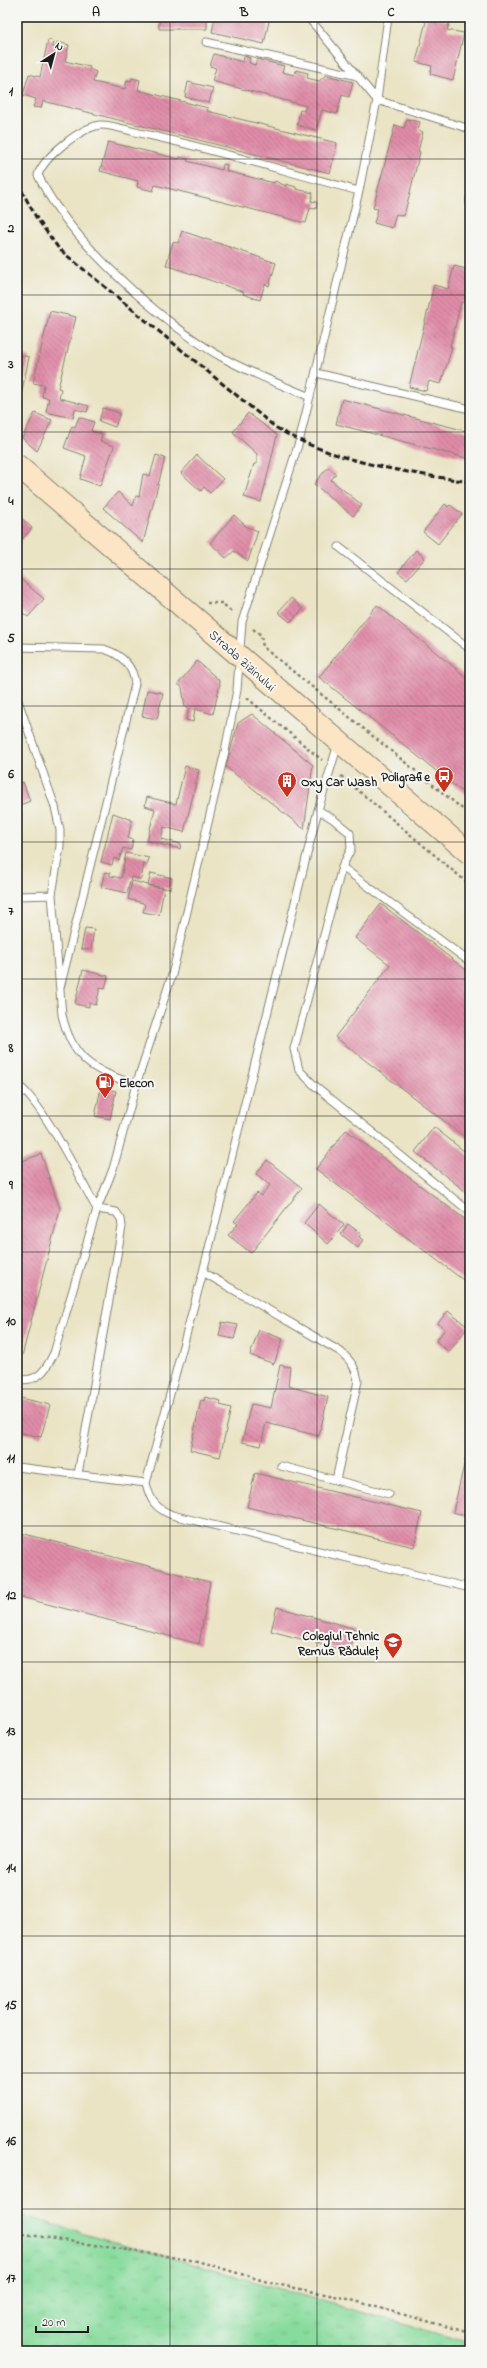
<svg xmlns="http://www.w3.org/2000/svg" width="487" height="2368" font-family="'Indie Flower',sans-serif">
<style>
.grass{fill:url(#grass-tufts);stroke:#527c5c}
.building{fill:url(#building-back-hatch)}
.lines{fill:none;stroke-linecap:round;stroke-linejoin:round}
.service-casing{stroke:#838070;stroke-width:9}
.secondary-casing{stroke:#838070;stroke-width:23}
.path{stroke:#838070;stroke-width:2.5;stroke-dasharray:3 3;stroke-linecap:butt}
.service{stroke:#fff;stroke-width:7}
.secondary{stroke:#fce5c4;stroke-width:21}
.rail{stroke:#1c1c1c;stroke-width:3;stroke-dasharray:6 3;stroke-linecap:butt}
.grid{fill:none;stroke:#1c1c1c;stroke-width:1;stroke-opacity:0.55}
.labels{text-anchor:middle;stroke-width:4;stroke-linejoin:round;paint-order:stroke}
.street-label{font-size:13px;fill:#1c1c1c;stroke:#f6f6f2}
.poi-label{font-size:13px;font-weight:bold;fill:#1c1c1c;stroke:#f6f6f2;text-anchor:end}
.neatline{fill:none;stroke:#1c1c1c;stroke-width:1.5}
.grid-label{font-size:13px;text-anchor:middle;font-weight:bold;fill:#1c1c1c}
</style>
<defs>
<pattern id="grass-tufts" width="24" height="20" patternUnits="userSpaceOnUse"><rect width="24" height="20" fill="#87db9c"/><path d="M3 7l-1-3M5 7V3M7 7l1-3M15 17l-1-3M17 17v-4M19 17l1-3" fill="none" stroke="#74bb86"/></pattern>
<pattern id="building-back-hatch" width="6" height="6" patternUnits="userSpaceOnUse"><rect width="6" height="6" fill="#e08ca8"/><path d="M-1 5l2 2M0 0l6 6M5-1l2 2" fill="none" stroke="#b57288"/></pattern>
</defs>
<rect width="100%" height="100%" fill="#f6f6f2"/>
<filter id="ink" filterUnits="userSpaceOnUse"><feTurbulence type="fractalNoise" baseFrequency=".025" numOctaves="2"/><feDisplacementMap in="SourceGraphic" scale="8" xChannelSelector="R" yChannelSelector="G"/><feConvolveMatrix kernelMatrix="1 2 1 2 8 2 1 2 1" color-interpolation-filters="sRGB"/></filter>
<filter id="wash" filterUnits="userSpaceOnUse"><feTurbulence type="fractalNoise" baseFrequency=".012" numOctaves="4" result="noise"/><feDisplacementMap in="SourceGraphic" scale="16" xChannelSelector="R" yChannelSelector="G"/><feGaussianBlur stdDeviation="0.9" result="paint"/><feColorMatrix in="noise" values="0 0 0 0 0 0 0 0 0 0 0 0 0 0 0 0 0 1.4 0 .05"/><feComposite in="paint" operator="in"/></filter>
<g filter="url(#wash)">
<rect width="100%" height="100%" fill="#eae4c5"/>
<path class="grass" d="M17,2214L470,2343V2351H17Z"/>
<g id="blocks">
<path class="building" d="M159,17H207V29H159Z
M215,17H270L264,44L212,32Z
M427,17L450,21L447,30L464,33L453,80L430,74L432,66L416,62Z
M48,40L54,41L53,47L56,48L57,42L69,45L65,61L90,67L89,69L96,72L93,82L125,89L127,80L131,81L132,78L140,80L138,90L208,108L207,111L337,143L330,173L43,101L41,108L33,107L36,99L23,95L29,74L40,77Z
M214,54L243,62L244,56L250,58L249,63L255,65L257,59L284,66L282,72L294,75L296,70L308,73L307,78L319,81L326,75L353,82L349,97L342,95L337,114L322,110L316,130L297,125L300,110L304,111L306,106L212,81L216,68L210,66Z
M188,82L213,88L209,103L185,97Z
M407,119L420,122L418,131L423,132L418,151L420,152L404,216L396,214L392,228L374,223L378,209L373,208L395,125L404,128Z
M108,142L179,159L180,157L188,159L187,161L222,170L223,164L227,165L226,171L274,183L275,181L286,186V184L296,187V189L313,193L311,201L317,202L316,209L310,208L306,223L155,185L153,191L137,187L138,181L100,171Z
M182,231L276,263L269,286L265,284L260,300L243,294L244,292L166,265L173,242L178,243Z
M454,266L470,270V304L461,302L450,347H452L441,384L429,381L426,391L409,387L434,285L448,289Z
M50,311L76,317L58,388L61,389L59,398L89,406L87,412L75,409L73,418L46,412L49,398L42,397L44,385L33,383Z
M17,354L29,357L18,410H17Z
M342,399L470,432V459L336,424Z
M103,408L120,413L115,427L99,421Z
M35,413L52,420L37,451L22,438Z
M248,413L277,435L261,502L244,497L254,464H257V454L233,432Z
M79,417L94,422L91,431L102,434L100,441L114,446L100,486L80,479L86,456L64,448L72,426L75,427Z
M156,455L165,458L143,543L103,508L118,492L133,506L136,496L139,497L143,474L150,476Z
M197,455L223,479L210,493L204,487L201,491L181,473Z
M328,467L336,474L331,480L362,505L353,516L314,484Z
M445,504L448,507L450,505L462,514L438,544L423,532Z
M17,514L32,528L20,542L17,540Z
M234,515L247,527L258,531L248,561L234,551L226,558L210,543Z
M416,550L425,558L407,579L398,572Z
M17,576L44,599L28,617L17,608Z
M291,598L303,609L290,622L278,612Z
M377,605L470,680V798L319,677Z
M197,661L218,679L220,684L213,714L195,709L193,722L186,720L189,708L185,707L182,687L178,684Z
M147,690L163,693L157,719L142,716Z
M252,714L313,765L304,829L226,767L238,723Z
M185,766L199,770L184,832L164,827L161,839L181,844L180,849L147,841L155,809L145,806L147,797L176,804Z
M23,782L30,801L18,806L21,816H19L21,820L17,822V785Z
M113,813L132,820L128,838L133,840L131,850L123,848L119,860L114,858L112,865L101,862Z
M126,853L149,858L147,865L144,864L141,879L131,877L127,893L101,887L105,872L110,873V876L121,878Z
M151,873L172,878L170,889L148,885Z
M132,881L164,889L159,915L143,912L145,905L143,903L128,899Z
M381,904L470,973V1141L335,1037L390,965L355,938Z
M85,928L94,929L91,950L81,949Z
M83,970L108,976L105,989L100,988L96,1005L89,1003V1007L75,1004Z
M101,1088L116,1091L110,1119L95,1116Z
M434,1127L470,1156V1195L415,1152Z
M346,1130L470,1223V1285L316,1169Z
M41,1154L60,1209L22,1356L17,1354V1163Z
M267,1160L302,1188L251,1253L228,1235L238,1224L234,1221L257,1193L261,1196L270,1185L256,1174Z
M319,1204L344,1225L328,1244L304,1223Z
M348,1224L361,1234L359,1237L363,1240L358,1248L341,1234Z
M448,1311L468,1327L449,1352L436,1341L445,1329L438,1323Z
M222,1322L238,1325L234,1339L219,1336Z
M259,1330L283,1339L274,1364L250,1355Z
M280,1365L290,1367L288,1386L328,1397L319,1436L266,1423L261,1446L242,1442L251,1404L271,1408Z
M17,1397L50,1405L41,1437L17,1432Z
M205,1397L221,1401L220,1405L231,1408L220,1457L190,1450L201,1400L204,1401Z
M468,1448H470V1517L453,1512Z
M255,1473L422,1513L414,1547L247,1507Z
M17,1532L210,1582L199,1644L17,1596Z
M277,1607L356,1629L350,1652L271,1631Z"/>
</g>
</g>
<g filter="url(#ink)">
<use href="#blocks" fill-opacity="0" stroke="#838070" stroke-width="1"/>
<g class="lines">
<defs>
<path id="service" d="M308,17L377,100
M206,42L358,76
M377,100L388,17
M470,198V203
M316,373L470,409
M310,397C282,385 253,374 227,360C166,328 67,238 38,175C44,157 80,128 100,125C112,124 131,132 144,134C217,150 288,172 359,191
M339,547L470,649
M17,647L104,649C122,655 133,665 135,684L60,988
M17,698L55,807L60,830V846L52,895L62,1015C73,1062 94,1070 136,1085
M318,810L333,819L350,833L351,849L342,867L294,1049L299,1070L313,1084L470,1212
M342,867L470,962
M17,896L52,895
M17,1084C45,1106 78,1176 97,1209
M203,1272L341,1352C351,1361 356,1368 358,1381L336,1480
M17,1379C38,1383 46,1370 54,1353L97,1209L113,1169L136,1085L172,975L225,751L237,690L242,622L299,442L359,191L377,100L470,129
M281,1466L389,1494
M17,1467L146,1483L203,1272L318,810L338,744
M78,1474L122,1227L121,1219L116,1212L97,1209
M146,1483C150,1500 155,1508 172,1515L470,1588"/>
<path id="secondary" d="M17,465L470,854"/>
</defs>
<use href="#service" class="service-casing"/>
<use href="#secondary" class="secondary-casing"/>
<path class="path" d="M207,603H222L233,613
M253,629L261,635L263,647L470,815
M247,698L322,760
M341,776L470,885
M17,2233L197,2261L271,2283L344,2298L470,2333"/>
<use href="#service" class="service"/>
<use href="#secondary" class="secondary"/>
<path class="rail" d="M17,182L36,217L59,249L275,427C332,462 404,472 470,482"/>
</g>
</g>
<path class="grid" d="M170,17V2351M317,17V2351M17,159H470M17,295H470M17,432H470M17,569H470M17,706H470M17,842H470M17,979H470M17,1116H470M17,1252H470M17,1389H470M17,1526H470M17,1662H470M17,1799H470M17,1936H470M17,2073H470M17,2209H470"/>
<defs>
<symbol id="bus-pin" viewBox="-11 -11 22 30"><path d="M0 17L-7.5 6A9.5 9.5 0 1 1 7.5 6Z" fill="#c8321e" stroke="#f6f6f2"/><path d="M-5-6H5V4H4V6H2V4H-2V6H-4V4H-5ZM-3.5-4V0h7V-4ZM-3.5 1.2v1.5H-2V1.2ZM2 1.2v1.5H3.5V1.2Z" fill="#fff"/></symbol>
<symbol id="building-pin" viewBox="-11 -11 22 30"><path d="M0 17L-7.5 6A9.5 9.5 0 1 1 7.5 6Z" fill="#c8321e" stroke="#f6f6f2"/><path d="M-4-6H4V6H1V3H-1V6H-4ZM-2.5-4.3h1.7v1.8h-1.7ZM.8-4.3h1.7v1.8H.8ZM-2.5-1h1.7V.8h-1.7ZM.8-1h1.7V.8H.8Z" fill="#fff"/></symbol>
<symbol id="fuel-pin" viewBox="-11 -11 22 30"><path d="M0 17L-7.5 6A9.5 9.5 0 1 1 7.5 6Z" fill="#c8321e" stroke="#f6f6f2"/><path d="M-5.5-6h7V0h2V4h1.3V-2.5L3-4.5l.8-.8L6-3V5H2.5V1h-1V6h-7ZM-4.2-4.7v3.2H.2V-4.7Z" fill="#fff"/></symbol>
<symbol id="university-pin" viewBox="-11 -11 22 30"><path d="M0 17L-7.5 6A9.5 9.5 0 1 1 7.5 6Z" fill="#c8321e" stroke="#f6f6f2"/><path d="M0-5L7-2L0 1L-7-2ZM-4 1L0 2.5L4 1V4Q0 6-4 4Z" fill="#fff"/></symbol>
</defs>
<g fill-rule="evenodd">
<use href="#bus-pin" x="433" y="765" width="22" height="30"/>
<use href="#building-pin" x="276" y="770" width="22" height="30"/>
<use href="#fuel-pin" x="94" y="1071" width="22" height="30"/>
<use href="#university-pin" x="382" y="1631" width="22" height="30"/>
</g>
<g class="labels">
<g class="street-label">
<text transform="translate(243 660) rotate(42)" y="5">Strada Zizinului</text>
</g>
<g class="poi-label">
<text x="430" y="781">Poligrafie</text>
<text x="301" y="786" text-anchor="start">Oxy Car Wash</text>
<text x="119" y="1087" text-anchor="start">Elecon</text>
<text x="379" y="1640">Colegiul Tehnic<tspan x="379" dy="15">Remus Răduleț</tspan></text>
</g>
</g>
<rect width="487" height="2368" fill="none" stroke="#f6f6f2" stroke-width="44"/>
<g transform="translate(54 54) rotate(36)" stroke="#f6f6f2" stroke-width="3" paint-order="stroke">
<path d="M0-3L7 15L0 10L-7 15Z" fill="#1c1c1c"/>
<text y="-6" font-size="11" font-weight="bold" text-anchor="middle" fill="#1c1c1c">N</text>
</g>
<path d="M36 2326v6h52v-6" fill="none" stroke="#1c1c1c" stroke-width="2"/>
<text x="42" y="2326" font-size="12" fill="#1c1c1c" stroke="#f6f6f2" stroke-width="3" paint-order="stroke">20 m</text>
<rect x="22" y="22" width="443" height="2324" class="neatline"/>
<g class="grid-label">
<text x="96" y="16">A</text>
<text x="244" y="16">B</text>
<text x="391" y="16">C</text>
<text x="11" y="95">1</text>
<text x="11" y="232">2</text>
<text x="11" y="368">3</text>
<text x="11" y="505">4</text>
<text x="11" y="642">5</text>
<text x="11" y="778">6</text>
<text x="11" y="915">7</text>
<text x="11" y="1052">8</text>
<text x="11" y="1189">9</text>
<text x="11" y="1325">10</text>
<text x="11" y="1462">11</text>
<text x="11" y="1599">12</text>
<text x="11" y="1735">13</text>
<text x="11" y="1872">14</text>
<text x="11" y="2009">15</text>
<text x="11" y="2145">16</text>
<text x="11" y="2282">17</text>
</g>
</svg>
